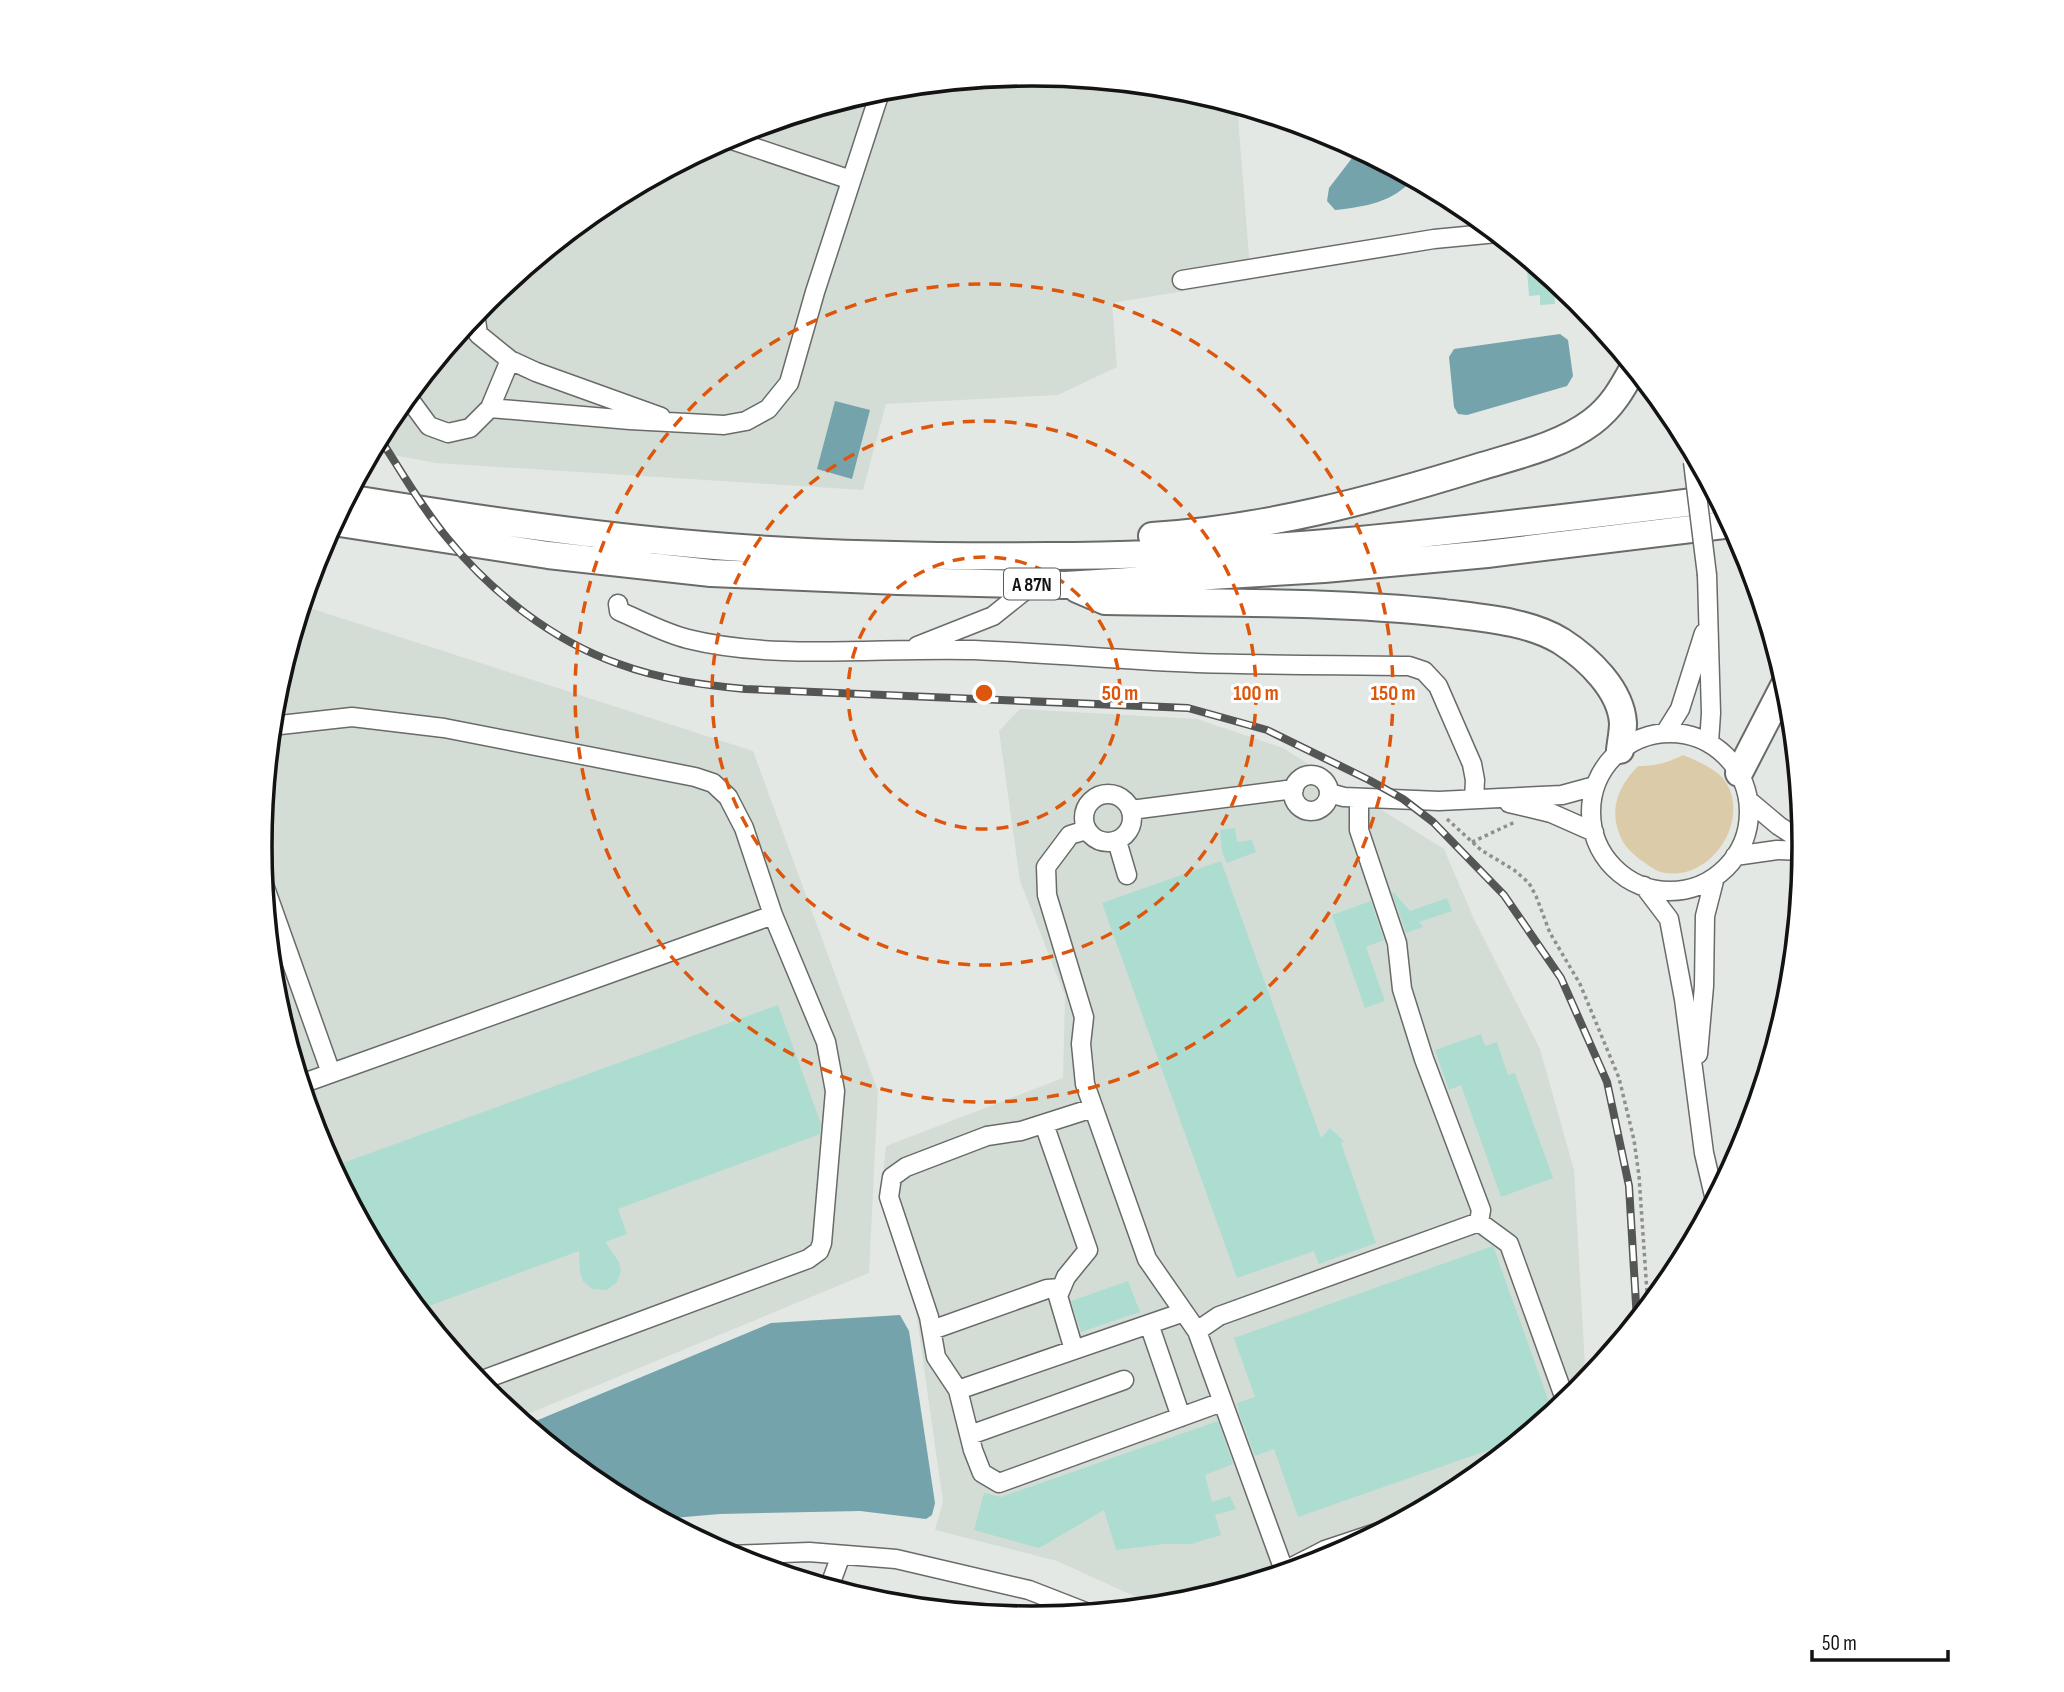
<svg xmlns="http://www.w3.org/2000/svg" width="2064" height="1692" font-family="'Sofia Sans Condensed',sans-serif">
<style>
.built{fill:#d4ddd5}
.green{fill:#dbcba9}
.water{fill:#74a3ab}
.building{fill:#addcd1}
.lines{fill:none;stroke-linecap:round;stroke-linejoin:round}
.minor-casing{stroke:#686b68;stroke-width:21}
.highway-casing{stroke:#686b68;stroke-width:30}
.path{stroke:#8d908d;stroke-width:3.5;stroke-dasharray:3.5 3.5;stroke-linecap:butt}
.minor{stroke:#fff;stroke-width:18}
.highway{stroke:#fff;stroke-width:26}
.rail-casing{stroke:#545655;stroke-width:8}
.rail{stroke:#fff;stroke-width:5;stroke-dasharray:16;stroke-linecap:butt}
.minor-bridge-casing{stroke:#686b68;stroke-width:21;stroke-linecap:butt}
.minor-bridge{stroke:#fff;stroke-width:18}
.ring{fill:none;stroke:#dd560c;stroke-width:3.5;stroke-dasharray:12 9}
.labels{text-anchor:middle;stroke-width:6;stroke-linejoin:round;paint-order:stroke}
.shield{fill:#fff;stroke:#595a59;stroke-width:2}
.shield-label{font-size:19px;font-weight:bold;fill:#121312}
.rim{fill:none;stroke:#121312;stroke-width:3.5}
.centre{fill:#dd560c;stroke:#fff;stroke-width:3.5}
.ring-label{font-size:21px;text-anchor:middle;font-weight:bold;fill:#dd560c;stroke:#fff;stroke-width:6;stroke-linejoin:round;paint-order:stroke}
</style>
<rect width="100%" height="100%" fill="#e4e8e5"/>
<path class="built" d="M1032,74L1183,88L1237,105L1251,280L1112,303L1117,367L1058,395L886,404L863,490L436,463L372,451L390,416L486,299L603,203L737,132L882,88Z
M301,607L313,609L753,751L878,1091L869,1273L518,1418L485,1392L389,1275L318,1141L274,996L260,846L274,695Z
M1020,709L1197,719L1283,748L1444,849L1473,917L1540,1049L1574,1170L1586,1383L1578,1393L1461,1489L1327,1560L1182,1604L1156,1606L1057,1561L935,1530L943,1502L916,1312L880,1202L886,1146L1063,1078L1065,996L1020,881L999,731Z
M820,1585L879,1590L1024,1614L1033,1618L881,1604Z"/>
<path class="green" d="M1683,755C1698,761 1719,770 1727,784C1750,825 1707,884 1661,872C1654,870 1645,863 1638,858C1629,850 1623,845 1619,833C1609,806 1620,785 1638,766C1656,766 1667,763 1683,755Z"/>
<path class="water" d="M1359,149L1377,159V167C1388,178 1394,181 1408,175L1414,178C1394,202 1365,207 1335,210L1327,201L1329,188Z
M1560,334L1568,340L1573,376L1567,386L1467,415L1458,414L1454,407L1449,357L1454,349Z
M835,401L870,410L852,479L817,469Z
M900,1315L909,1331L935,1503L932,1515L926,1519L860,1511L720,1514L661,1519L602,1488L526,1425L771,1323Z"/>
<path class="building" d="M1526,257L1553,279L1555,304L1540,305V295L1529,296Z
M1235,828L1237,842L1252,840L1256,852L1227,863L1222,852L1220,830Z
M1221,861L1321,1138L1330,1128L1344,1141L1341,1143L1376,1243L1319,1264L1314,1251L1237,1278L1102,903Z
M1392,893H1394L1410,911L1447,898L1452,911L1419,922L1423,927L1406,933Z
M1371,901L1384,940L1366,947L1385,1001L1365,1008L1332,915Z
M778,1005L821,1124L820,1134L618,1209L627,1234L605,1242L619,1262L621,1271L617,1282L607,1290L592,1289L583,1281L580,1272L579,1251L418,1310L389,1275L332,1167Z
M1481,1034L1485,1046L1497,1042L1508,1075L1515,1073L1553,1178L1501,1197L1461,1085L1449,1090L1435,1050Z
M1493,1246L1553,1413L1523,1438L1298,1517L1274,1449L1255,1456L1239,1413L1237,1403L1255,1397L1234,1338Z
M1128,1281L1140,1312L1081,1332L1071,1301Z
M1218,1421L1233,1464L1205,1475L1212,1502L1230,1496L1236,1509L1215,1515L1221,1535L1191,1544H1164L1116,1550L1104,1510L1039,1548L974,1530L984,1493L1001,1497Z"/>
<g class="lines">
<defs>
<path id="minor" d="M726,138L851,180
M1182,280L1434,239L1497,233
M475,313L478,334L510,360L536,372L661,417
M407,396L429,426L448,433L470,428L490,408L510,360
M490,408L630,420L724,425L746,421L768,409L789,383L815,292L881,89
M1707,575L1711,713L1709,743
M618,604L619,611C642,621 664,633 688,639C776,661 883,647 974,650C1048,653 1123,660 1197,663C1268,665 1339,665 1409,666L1424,671L1438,686L1472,764L1475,780L1474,799
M917,646L993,616L1033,584
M271,726L352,717L444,728L695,777L713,783L728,797L744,828L773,915L826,1042L835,1091L822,1243L819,1251L808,1259L477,1382
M1665,733L1680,709L1704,633
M1591 812a79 79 0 1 1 158 0a79 79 0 1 1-158 0Z
M1293 793a18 18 0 1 1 36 0a18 18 0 1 1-36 0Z
M1329,793L1344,797L1439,801L1562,795L1595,786
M1084 818a24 24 0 1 1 48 0a24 24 0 1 1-48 0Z
M1748,800L1779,826L1804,842
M1509,803L1551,813L1594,832
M1131,810L1294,789
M1086,830L1070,835L1046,867L1047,895L1084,1017L1081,1044L1085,1084L1147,1259L1197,1331L1285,1573
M1117,841L1127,875
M1735,856L1777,850L1804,851
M263,882L331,1073
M1644,886L1669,919L1684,999L1704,1153L1715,1200
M1698,1054L1704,986L1705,916L1715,877
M301,1084L773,915
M1044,1124L1088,1250L1066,1277L1058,1296L1074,1350
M1479,1222L1509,1244L1566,1402
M1184,1312L958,1390L973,1450L982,1473L999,1483L1222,1402
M1149,1324L1181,1417
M932,1330L1047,1289L1061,1288
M1197,1331L1219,1316L1479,1222L1481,1210L1424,1059L1402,989L1397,943L1359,830V798
M958,1390L936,1357L929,1317L889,1197L892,1177L906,1167L987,1136L1021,1131L1093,1108
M970,1435L1124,1380
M728,1555L809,1552L896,1559L1029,1590L1088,1613
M1284,1571L1325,1550L1382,1531
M830,1585L841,1555"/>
<path id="highway" d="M347,498C465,517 584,535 703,545C818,555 934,557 1049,556C1273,556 1497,526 1718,499
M333,522L548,555L711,573L898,581L1065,585L1324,569L1487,554L1732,524
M1152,536C1264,529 1373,500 1479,467C1518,455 1560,446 1592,422C1612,407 1622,389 1634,367
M1077,589L1105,601C1218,603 1331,601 1444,613C1482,618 1528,621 1561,641C1589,659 1621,690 1623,723C1623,732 1621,741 1620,750
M1739,773L1786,682"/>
</defs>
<use href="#minor" class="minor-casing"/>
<use href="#highway" class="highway-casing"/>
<path class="path" d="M1447,819L1481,850L1514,870L1529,883L1536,896L1550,933L1580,984L1619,1078L1634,1140L1639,1176L1648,1307
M1472,842L1515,822"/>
<use href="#minor" class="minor"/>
<use href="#highway" class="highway"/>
<defs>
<path id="rail" d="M379,437C401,471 422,508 448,539C492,593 553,641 619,664C660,679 702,685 745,689L1188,708L1267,730L1369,780L1403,799L1433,822L1504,895L1561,978L1607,1082L1629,1186L1637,1321"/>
</defs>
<use href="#rail" class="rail-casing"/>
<use href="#rail" class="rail"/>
<defs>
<path id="minor-bridge" d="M1693,462L1707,575"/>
</defs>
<use href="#minor-bridge" class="minor-bridge-casing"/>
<use href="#minor-bridge" class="minor-bridge"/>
</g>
<g class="ring">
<circle cx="984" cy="693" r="136"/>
<circle cx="984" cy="693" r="272"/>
<circle cx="984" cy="693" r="409"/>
</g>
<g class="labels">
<rect class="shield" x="1004" y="568.5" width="56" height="31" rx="5"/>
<g class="shield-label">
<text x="1032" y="591">A 87N</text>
</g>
</g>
<path d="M0 0H2064V1692H0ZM272 846a760 760 0 1 1 1520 0a760 760 0 1 1-1520 0Z" fill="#fff" fill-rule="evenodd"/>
<path class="rim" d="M272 846a760 760 0 1 1 1520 0a760 760 0 1 1-1520 0Z"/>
<circle cx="984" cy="693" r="10" class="centre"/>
<g class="ring-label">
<text x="1120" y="700">50 m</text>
<text x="1256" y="700">100 m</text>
<text x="1393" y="700">150 m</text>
</g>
<path d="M1812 1650v10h136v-10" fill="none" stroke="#121312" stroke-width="3.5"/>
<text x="1822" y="1650" font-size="21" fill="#121312" stroke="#ffffff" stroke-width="5" paint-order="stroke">50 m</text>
</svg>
